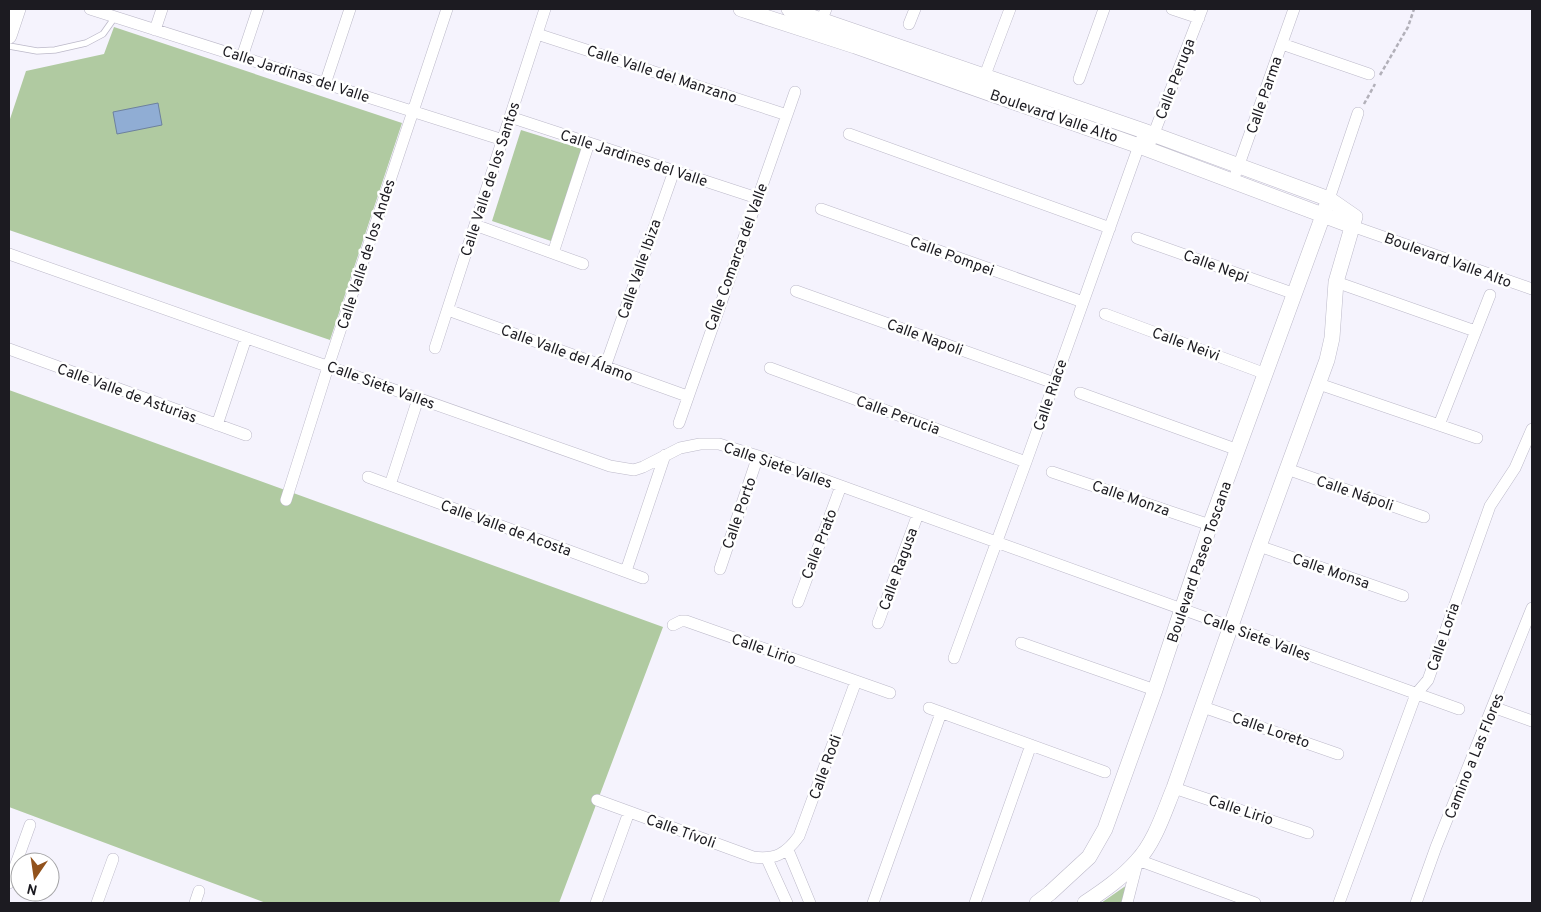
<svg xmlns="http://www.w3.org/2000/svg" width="1541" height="912" font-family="Overpass,sans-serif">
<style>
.green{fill:#b0caa1}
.water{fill:#90add4;stroke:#6d819e}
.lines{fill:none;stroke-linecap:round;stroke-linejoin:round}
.lane-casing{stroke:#bcb9c9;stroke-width:7}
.street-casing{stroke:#bcb9c9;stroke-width:12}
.secondary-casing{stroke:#bcb9c9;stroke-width:16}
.path{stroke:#b2b0b9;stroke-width:2.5;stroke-dasharray:4 2.5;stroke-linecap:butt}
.lane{stroke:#fff;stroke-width:5.5}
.street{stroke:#fff;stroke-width:11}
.secondary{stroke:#fff;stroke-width:15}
.labels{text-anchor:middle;stroke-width:5;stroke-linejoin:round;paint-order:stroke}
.street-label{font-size:15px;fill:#1c1b21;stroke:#fff}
</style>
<rect width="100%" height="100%" fill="#f5f3fd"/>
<path class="green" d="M114,27L402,123L330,340L9,230V122L26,71L104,54Z
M521,130L582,149L551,241L492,221Z
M9,390L663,627L559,903H266L9,807Z
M1127,885L1128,903H1101Z"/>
<path class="water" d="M158,103L162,125L117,134L113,112Z"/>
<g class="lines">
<defs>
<path id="lane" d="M9,46L37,51L55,50L86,43L103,34L115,17"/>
<path id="street" d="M90,9L503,140
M1172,9L1199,18
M822,19L826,9
M909,24L915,9
M155,30L162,9
M537,34L787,115
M1282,44L1369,74
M242,57L258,9
M1079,79L1104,9
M982,83L1010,9
M325,84L350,9
M510,117L757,198
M849,134L1110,228
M1151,141L1202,9
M1236,173L1294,9
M1329,199L1358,113
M821,209L1083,302
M475,225L583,264
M1352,226L1532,289
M1137,238L1295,294
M553,253L589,143
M9,254L610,466L634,470L643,467L680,448L700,444H719L758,456L1459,709
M1336,282L1475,331
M796,291L1054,383
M448,310L687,396
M1105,314L1266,374
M435,348L545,9
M9,349L246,435
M605,367L674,171
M770,368L1026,462
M1319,384L1477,438
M1080,393L1238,450
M679,423L795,92
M217,425L246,338
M1439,425L1490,295
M1287,469L1424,517
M1052,472L1210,525
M368,477L643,578
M390,485L418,399
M286,500L328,367L447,9
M1259,546L1403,596
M720,569L758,456
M626,571L665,455
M798,602L841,486
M878,623L918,514
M673,625L681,621H686L890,693
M1021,643L1155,690
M954,658L1026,462L1141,140
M1203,707L1338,754
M1493,707L1532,721
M929,708L1105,772
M1174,788L1308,833
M597,800L753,857C775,860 786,854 799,836L856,681
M788,850L810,903
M767,859L787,903
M9,883L30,825
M97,903L113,859
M195,903L199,891
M596,903L629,812
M873,903L941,713
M975,903L1031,745
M1127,903L1138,860L1255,903
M1339,903L1416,694L1428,680L1490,506L1515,468L1532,429
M1416,903L1436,847L1532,608"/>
<path id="secondary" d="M741,9L855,46L1139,146L1352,226
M789,9L1144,131L1329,199L1355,217L1336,282L1332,338L1327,360L1259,546L1174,788C1164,812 1155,842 1137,861C1122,878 1103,891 1085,903
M9,36L18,9
M1037,903L1050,893L1089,857L1105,829L1155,690L1210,525L1329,199"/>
</defs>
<use href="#lane" class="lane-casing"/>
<use href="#street" class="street-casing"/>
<use href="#secondary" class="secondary-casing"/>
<path class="path" d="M1380,75L1408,27L1414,9
M1364,104L1375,84"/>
<use href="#lane" class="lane"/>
<use href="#street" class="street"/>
<use href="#secondary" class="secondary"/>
</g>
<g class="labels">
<g class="street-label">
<text transform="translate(296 74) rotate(18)" y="5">Calle Jardinas del Valle</text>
<text transform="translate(662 74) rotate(18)" y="5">Calle Valle del Manzano</text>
<text transform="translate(1175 79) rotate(-69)" y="5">Calle Peruga</text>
<text transform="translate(1264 95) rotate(-71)" y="5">Calle Parma</text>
<text transform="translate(1054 116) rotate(19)" y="5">Boulevard Valle Alto</text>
<text transform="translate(634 158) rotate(18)" y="5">Calle Jardines del Valle</text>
<text transform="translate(490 179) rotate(-72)" y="5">Calle Valle de los Santos</text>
<text transform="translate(366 254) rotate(-72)" y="5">Calle Valle de los Andes</text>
<text transform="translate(952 256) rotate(20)" y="5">Calle Pompei</text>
<text transform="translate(736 257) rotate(-70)" y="5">Calle Comarca del Valle</text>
<text transform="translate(1448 260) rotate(20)" y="5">Boulevard Valle Alto</text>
<text transform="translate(1216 266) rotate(20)" y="5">Calle Nepi</text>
<text transform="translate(639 269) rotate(-71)" y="5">Calle Valle Ibiza</text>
<text transform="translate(925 337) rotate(20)" y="5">Calle Napoli</text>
<text transform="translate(1186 344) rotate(20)" y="5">Calle Neivi</text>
<text transform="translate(567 353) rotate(20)" y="5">Calle Valle del Álamo</text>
<text transform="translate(381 385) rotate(20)" y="5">Calle Siete Valles</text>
<text transform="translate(127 393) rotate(20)" y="5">Calle Valle de Asturias</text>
<text transform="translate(1050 395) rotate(-71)" y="5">Calle Riace</text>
<text transform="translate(898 415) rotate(20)" y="5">Calle Perucia</text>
<text transform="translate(778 465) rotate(19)" y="5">Calle Siete Valles</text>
<text transform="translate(1355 493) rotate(19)" y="5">Calle Nápoli</text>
<text transform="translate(1131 498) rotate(19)" y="5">Calle Monza</text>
<text transform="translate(739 513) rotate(-71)" y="5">Calle Porto</text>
<text transform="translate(506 528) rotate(20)" y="5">Calle Valle de Acosta</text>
<text transform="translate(819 544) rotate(-69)" y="5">Calle Prato</text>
<text transform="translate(1199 562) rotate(-71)" y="5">Boulevard Paseo Toscana</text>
<text transform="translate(898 569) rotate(-70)" y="5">Calle Ragusa</text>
<text transform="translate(1331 571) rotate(19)" y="5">Calle Monsa</text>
<text transform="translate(1257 637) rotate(20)" y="5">Calle Siete Valles</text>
<text transform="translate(1443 637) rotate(-71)" y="5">Calle Loria</text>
<text transform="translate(764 649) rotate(19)" y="5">Calle Lirio</text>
<text transform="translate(1271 730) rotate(19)" y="5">Calle Loreto</text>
<text transform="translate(1474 756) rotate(-68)" y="5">Camino a Las Flores</text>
<text transform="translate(825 767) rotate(-70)" y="5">Calle Rodi</text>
<text transform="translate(1241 810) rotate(18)" y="5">Calle Lirio</text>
<text transform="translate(681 831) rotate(20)" y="5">Calle Tívoli</text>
</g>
</g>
<rect width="1541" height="912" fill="none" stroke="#1c1b21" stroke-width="20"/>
<g transform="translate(35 877) rotate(193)"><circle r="24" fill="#ffffff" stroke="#a4a4a6"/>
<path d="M0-4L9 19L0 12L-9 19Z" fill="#92521c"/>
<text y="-8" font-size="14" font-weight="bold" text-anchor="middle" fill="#1c1b21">N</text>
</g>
</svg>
